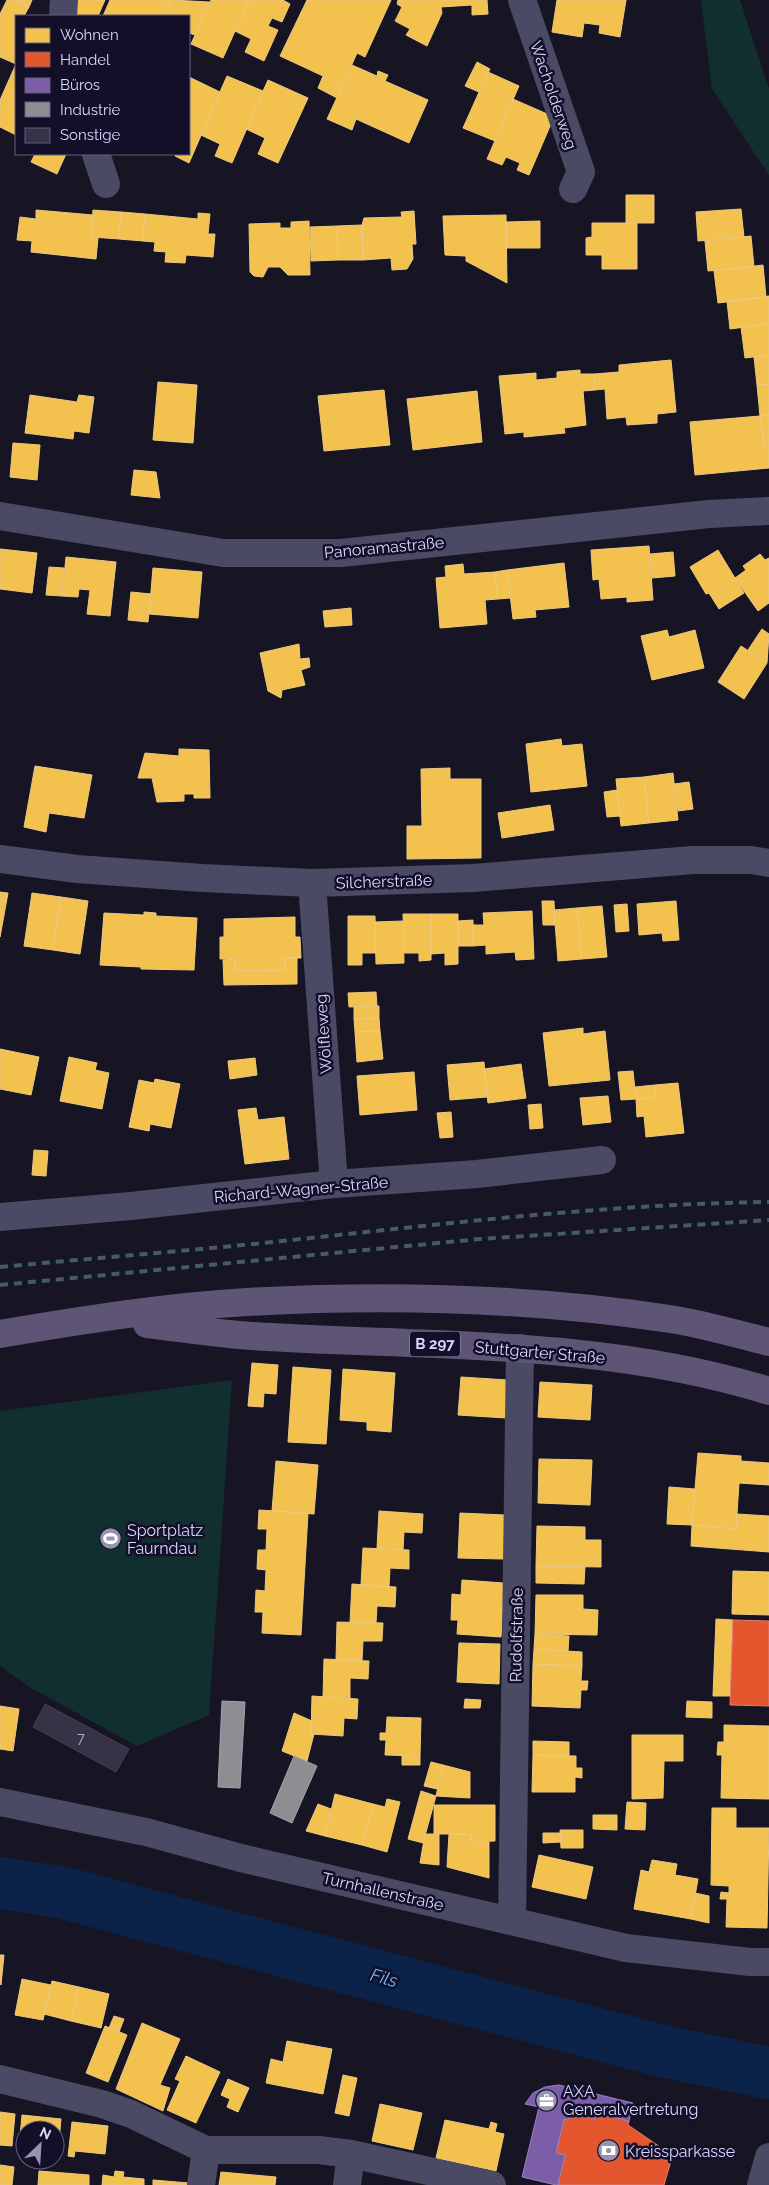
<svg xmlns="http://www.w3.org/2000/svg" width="769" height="2185" font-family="Raleway,sans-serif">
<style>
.green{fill:#122f2f}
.homes{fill:#f2c14e;stroke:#ebc883}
.shops{fill:#e4572e;stroke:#e17d6d}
.offices{fill:#7b5ea7;stroke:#9882c1}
.industry{fill:#8d8d92;stroke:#a4a3b3}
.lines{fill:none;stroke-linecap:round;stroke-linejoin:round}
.river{stroke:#0b2349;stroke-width:52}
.building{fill:#353345;stroke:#434057}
.minor{stroke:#4a4a64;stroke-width:28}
.tertiary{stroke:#4a4a64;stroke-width:28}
.primary{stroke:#5e5475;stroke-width:28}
.rail{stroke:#435a6c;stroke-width:4;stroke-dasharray:8 6;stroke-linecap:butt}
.labels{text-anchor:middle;stroke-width:5;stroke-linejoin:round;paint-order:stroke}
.number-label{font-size:14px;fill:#b1aed0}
.shield{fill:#130f29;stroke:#9e9bbf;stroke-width:1}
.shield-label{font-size:15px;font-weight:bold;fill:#dad7ff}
.street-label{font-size:16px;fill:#dad7ff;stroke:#130f29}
.poi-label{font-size:16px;fill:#dad7ff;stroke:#130f29;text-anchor:start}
.water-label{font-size:18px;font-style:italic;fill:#65bbff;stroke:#130f29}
</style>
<rect width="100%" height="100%" fill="#171523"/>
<path class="green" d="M701,0H740L769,89V175L712,89Z
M232,1380L209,1715L137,1746L31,1688L0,1666V1411Z"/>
<path class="homes" d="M7,0H14L29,7L24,16H16V64L0,57V14Z
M14,0H32L29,7Z
M77,0H105L98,16H75Z
M110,0H171L163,16H103Z
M171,0L210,2L195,35L189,33V16H163Z
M211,0H249L223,58L191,44Z
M249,0H283L290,4L282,22L272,18L268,26L278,30L264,61L245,52L251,39L235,31Z
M307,0H391L365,57L357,53L337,98L318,88L323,76L280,56Z
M398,0H487L488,14L472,15V5L441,7L442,13L427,46L406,35L410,29L395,21L402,7L397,4Z
M557,0H626L620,37L599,33L600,25L584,23L582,37L552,32Z
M477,62L490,69L479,92L465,86Z
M16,64V135L0,127V100Z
M352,65L377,76L378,71L388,75L385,81L428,100L409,143L356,119L352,130L327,119Z
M488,72L519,86L495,141L463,128Z
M227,76L263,91L232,163L215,156L220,144L201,135Z
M189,77L220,92L189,163L175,156L176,154H189Z
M268,80L308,98L278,163L258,154L265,138L246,129Z
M513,99L554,117L529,175L517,170L520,163L506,157L502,165L487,159Z
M35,154H66L57,174L31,162Z
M626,195H654V223H626Z
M741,209L744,237L698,241L696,212Z
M36,210L93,215L91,237L98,238L96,259L31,252L32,241L17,240L20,217L36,219Z
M93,210L121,212L119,239L91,237Z
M414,211L416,244H412L413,259L407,269L392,270L391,258L363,260L362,225L364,218L402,217L401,212Z
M121,212L145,214L143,241L119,239Z
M198,213L210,214L208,234H215L213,257L186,255L185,263L165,262L166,252L154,251L155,242L143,241L145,214L198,219Z
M506,215L507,283L466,261V256L445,255L443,216Z
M309,221L310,275H288L280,267H268L263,277L254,276L250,272L249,224L280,223V228H291V222Z
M540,221V248H506V222Z
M592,223H637V269H602V255H586V238L592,237Z
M362,225L363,260H338L337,226Z
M337,226L338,260L311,261L310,227Z
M751,236L754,267L708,271L705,241Z
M763,265L766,297L718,303L714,271Z
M769,296V324L730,329L727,301Z
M769,324V355L745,358L741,327Z
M769,355V384L757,385L754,357Z
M671,360L676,412L657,414V423L627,425L626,417L607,419L605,389L595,390L594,374L619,372V365Z
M580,370V374H594L595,390L583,391L586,425L564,428L565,433L524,437V432L505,434L499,376L536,373V380L557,378V372Z
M158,382L197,385L193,443L153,440Z
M769,384V415L760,416L757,385Z
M384,390L390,445L324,451L318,396Z
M477,391L482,442L413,450L407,399Z
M30,395L77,402L79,395L94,397L89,433L74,431L73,439L25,433Z
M769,415V444L764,445L760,416Z
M760,416L764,445L769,444V468L695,475L690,422Z
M13,443L40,445L37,480L10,477Z
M134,470L156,472L160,498L131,495Z
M649,546L653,600L627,602V597L601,599L599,579L593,580L591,550Z
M0,549L37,553L32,593L0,589Z
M718,550L744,593L719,609L709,593L706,594L690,567Z
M673,552L675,576L652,578L650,554Z
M760,554L765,560L769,558V603L758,611L735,578L746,570L743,566Z
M66,557L116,562L110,616L87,614L90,590L79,589L78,597L62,596Z
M564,563L569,607L535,610L536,617L513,619L507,570Z
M463,564L464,574L495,572L498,599L485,600L487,624L440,628L436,578L446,577L445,566Z
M49,567L64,568L62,596L46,595Z
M153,568L202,572L198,618L149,614Z
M507,570L510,598L498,599L495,572Z
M131,592L151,594L148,622L128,620Z
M351,608L352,625L325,627L323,611Z
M762,629L769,634L767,663L748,650Z
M667,630L669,637L695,630L704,668L652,680L641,636Z
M299,644L300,659L309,658L310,667L301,670L305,685L282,690L281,698L268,691L260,653Z
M741,646L767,663L744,699L718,682Z
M561,739L562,746L582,744L587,786L531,792L526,744Z
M179,749L209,750L210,798H194V794H184V801L157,802L152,778H138L145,753L179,756Z
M35,766L92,775L84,818L49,813L46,832L24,827Z
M450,768V779H481V858L407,859V826H422L421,769Z
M673,773L678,820L649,823L644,777Z
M644,777L649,823L621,826L616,779Z
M689,782L693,809L678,811L674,784Z
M617,790L620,816L607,817L604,792Z
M550,805L554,830L502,838L498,813Z
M0,892L8,893L0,937Z
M32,893L61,897L53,950L24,946Z
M61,897L88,901L80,954L53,950Z
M542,901H554L555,925H543Z
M676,901L679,940L663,941L662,933L639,935L637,904Z
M627,904L629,931L616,932L614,905Z
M602,906L607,957L582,959L577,908Z
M577,908L582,959L558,961L554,910Z
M532,911L534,959L516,960L515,952L486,954V945L473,946V925H484L483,913Z
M144,912L156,913V916L197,918L194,970L141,969V967L100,965L104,913L144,915Z
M403,914H431V960L419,961V953H404Z
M431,914H458V964L445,965V953L431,954Z
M348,916H375L376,953H362V965H348Z
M295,917V937H300L301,958H285V970L235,971V959H220V937H224V919Z
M473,920V946H458V921Z
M403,921L404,963L376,964L375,922Z
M285,958H297V984L224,985L223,960L235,959V971L285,970Z
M376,992L377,1006L349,1007L348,993Z
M379,1006V1018L354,1019V1007Z
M379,1018L380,1031L355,1032L354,1019Z
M583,1028V1034L605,1031L610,1080L549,1086L543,1033Z
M380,1031L383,1059L357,1062L355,1032Z
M0,1049L39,1057L31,1095L0,1089Z
M69,1057L97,1063L95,1070L109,1073L102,1109L60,1101Z
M255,1058L257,1075L230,1079L228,1061Z
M484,1062L487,1097L450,1100L447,1065Z
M521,1064L526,1098L488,1103L484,1069Z
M633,1071L636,1099L621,1100L618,1072Z
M414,1072L417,1110L360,1115L357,1076Z
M155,1079L180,1084L171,1128L150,1124L149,1131L129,1127L139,1080L154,1083Z
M678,1083L684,1133L646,1137L644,1116L637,1117L636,1099L656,1097L655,1085Z
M655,1085L656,1097L636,1099L635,1087Z
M608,1096L611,1122L583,1125L580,1098Z
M541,1104L543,1128L530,1129L528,1105Z
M256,1108L258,1120L284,1117L289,1159L245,1164L238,1110Z
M451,1112L453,1137L440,1138L437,1113Z
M34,1150L48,1151L46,1176L32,1175Z
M252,1363L278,1365L276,1394L264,1393L263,1407L248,1406Z
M293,1367L331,1370L326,1444L288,1442Z
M343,1369L395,1373L391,1432L367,1430V1422L340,1420Z
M461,1377L508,1380L506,1418L458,1415Z
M540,1382L592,1385L590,1420L538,1417Z
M698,1453L741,1456V1461L769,1463V1485L739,1483L736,1529L692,1525Z
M539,1459L592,1460L590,1505L538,1503Z
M276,1461L318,1465L314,1514L272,1511Z
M669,1487L695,1489L692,1525L667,1524Z
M259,1510L308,1513L301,1635L262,1633L263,1612H255L256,1590L265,1591L266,1570L257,1569L258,1550H266L267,1529H258Z
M379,1511L423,1514L422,1533L404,1532L403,1550L377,1548Z
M460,1513L505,1515L504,1559L458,1558Z
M737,1514L769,1516V1552L691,1546L692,1525L736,1529Z
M537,1526L585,1527V1540H601V1567L536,1566Z
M363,1548L409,1550V1569L390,1568L389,1587L361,1585Z
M536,1566L585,1567L584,1584L536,1583Z
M733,1571L769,1572V1615L732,1614Z
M462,1580L504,1583L501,1637L457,1634L458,1620H451L452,1594L461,1595Z
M352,1584L396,1587L395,1607L377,1606L376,1623L350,1622Z
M536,1595H583V1609L598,1610L597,1635L535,1634Z
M716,1619L733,1620L730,1696H713Z
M337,1622L383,1623L382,1641H363L362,1661L336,1660Z
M535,1634L569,1636L568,1651L534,1649Z
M459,1643L500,1644L499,1684L457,1682Z
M534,1649L582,1652V1666L533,1664Z
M324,1659L369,1661L368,1679L350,1678V1698L323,1697Z
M533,1664L582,1666L581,1681H588L587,1690H581L580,1708L532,1706Z
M312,1696L358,1699L357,1719L344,1718L343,1736L311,1734Z
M465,1699L481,1700L480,1708H464Z
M687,1701L712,1702V1718L686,1717Z
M0,1706L19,1709L13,1751L0,1749Z
M294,1713L312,1721L311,1734H314L307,1761L282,1751Z
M387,1717L421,1718L420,1756L385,1755L386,1740H380V1733H386Z
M724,1725L769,1726V1799L721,1798L722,1755H717L718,1742H724Z
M632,1735H683V1761H664L663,1798L632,1799Z
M533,1741L569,1742V1756L533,1755Z
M533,1755L576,1756V1768H582V1778L575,1777V1792H532Z
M402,1756H420V1765H402Z
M431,1762L443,1765L437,1789L424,1786Z
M443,1765L470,1772V1798L436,1796Z
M421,1791L436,1796L423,1843L408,1839Z
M335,1794L373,1804L362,1845L325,1836Z
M387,1799L400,1802L387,1852L362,1845L373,1804L385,1807Z
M627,1802L646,1803L645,1830L625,1829Z
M318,1804L331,1809L325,1836L306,1831Z
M434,1805H495V1841L471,1842V1834H434Z
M712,1808H736V1828H769L767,1928L726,1927L727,1899H720L721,1892L729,1893V1886L711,1885Z
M593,1815H617V1830L593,1829Z
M560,1830H583V1848H561Z
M543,1833H560L561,1842L543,1843Z
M425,1834H439V1865L420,1863Z
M449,1834H471V1842H489V1878L447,1867Z
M539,1855L593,1867L586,1899L532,1887Z
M652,1860L677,1864L675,1875L698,1879L691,1919L634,1909L641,1870L649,1872Z
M695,1893L709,1896V1923L691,1919Z
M0,1955H4L1,1985L0,1984Z
M22,1979L51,1985L43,2020L15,2015Z
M52,1981L79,1987L71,2021L44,2014Z
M79,1987L109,1994L101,2028L71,2021Z
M114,2016L124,2019L119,2032L109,2028Z
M142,2023L180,2039L160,2085L170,2088L163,2111L116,2089Z
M105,2026L127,2035L108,2082L86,2073Z
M287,2041L332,2049L323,2094L266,2083L271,2059L283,2062Z
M186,2056L220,2072L196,2123L167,2110L180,2081L175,2079Z
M343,2075L357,2078L349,2116L335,2113Z
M228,2079L249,2088L238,2112L227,2107L230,2099L221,2095Z
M380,2104L422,2113L413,2150L372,2141Z
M0,2112L15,2114L12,2146L0,2145Z
M22,2115L61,2119L58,2152H55V2130H25V2149L19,2148Z
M445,2120L489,2129L491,2122L497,2124L495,2132L504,2134L496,2171L436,2158Z
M72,2122L108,2126L105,2154L75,2151L74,2157L68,2156Z
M0,2165L14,2167L12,2185H0Z
M39,2171L89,2175V2185H38Z
M115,2171L124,2172L123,2177L144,2179V2185H102L103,2175L114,2177Z
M221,2172L276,2177L275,2185H219Z
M153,2180L189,2183L188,2185H153Z"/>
<path class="shops" d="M733,1620L769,1621V1706L730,1705Z
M570,2113L595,2119L596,2113L629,2121L628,2125L663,2149L661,2159L671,2161L664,2185H558L565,2155L556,2153L564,2119L568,2120Z"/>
<path class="offices" d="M559,2085L633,2103L629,2121L596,2113L595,2119L570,2113L568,2120L564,2119L556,2153L565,2155L558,2185H556L522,2177L539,2107L525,2104L533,2093L545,2087Z"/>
<path class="industry" d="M222,1701L245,1702L240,1788L218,1787Z
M294,1756L317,1766L292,1823L270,1813Z"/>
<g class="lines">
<path class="river" d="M0,1883L60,1892L662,2051L769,2073"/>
</g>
<path class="building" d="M45,1704L129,1749L116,1772L33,1727Z"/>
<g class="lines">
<path class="minor" d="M522,0L581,172L573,189
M63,16L64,0
M96,154L106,184
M0,516L223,553H341L709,514L769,511
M0,859L77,869L202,878L312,883L473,878L693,860H751L769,863
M312,883L334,1184
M0,1217L131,1206L334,1184L477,1174L602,1160
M0,1802L146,1832L241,1858L626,1948L750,1962H769
M512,1921L520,1348
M0,2079L102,2104L131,2114L206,2150H319L351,2154L492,2185
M201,2185L206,2150
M347,2185L351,2154"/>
<path class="tertiary" d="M761,2185L769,2157"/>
<path class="primary" d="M147,1324C182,1328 217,1334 252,1336C425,1347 602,1339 769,1391
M0,1334C82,1320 164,1307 247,1302C388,1294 531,1298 670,1319C703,1324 736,1334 769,1342"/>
<path class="rail" d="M0,1267C94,1258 188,1251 282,1241C444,1224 606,1204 769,1202
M0,1285L480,1239L769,1220"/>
</g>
<defs>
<symbol id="stadium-disc" viewBox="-11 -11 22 22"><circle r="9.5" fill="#9693b2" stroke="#130f29"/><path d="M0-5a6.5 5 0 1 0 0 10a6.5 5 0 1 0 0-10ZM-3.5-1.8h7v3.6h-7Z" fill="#fff"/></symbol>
<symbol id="office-disc" viewBox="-11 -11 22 22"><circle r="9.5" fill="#9693b2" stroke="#130f29"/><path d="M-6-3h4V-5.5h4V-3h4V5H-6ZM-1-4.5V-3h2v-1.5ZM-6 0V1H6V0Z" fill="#fff"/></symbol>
<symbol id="bank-disc" viewBox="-11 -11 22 22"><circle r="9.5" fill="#9693b2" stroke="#130f29"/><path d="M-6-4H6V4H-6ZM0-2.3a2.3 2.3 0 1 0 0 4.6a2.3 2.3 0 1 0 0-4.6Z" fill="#fff"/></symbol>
</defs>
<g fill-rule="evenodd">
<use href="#stadium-disc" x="98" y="1526" width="25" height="25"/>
<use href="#office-disc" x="534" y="2088" width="25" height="25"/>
<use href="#bank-disc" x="596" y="2138" width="25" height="25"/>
</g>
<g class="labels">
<g class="number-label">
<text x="81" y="1743">7</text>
</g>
<rect class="shield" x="410" y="1331.5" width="50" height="25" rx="4"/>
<g class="shield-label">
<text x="435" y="1349">B 297</text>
</g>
<g class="street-label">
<text transform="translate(554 95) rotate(71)" y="6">Wacholderweg</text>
<text transform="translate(384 547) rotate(-5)" y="6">Panoramastraße</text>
<text transform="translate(384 881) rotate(-2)" y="6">Silcherstraße</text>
<text transform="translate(323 1034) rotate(-94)" y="6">Wölfleweg</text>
<text transform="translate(301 1189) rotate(-5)" y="6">Richard-Wagner-Straße</text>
<text transform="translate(540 1352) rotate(5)" y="6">Stuttgarter Straße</text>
<text transform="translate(516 1635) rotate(-89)" y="6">Rudolfstraße</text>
<text transform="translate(383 1891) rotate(13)" y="6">Turnhallenstraße</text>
</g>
<g class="poi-label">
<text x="127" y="1536">Sportplatz<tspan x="127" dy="18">Faurndau</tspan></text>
<text x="563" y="2097">AXA<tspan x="563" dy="18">Generalvertretung</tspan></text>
<text x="625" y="2157">Kreissparkasse</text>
</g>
<g class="water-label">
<text transform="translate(384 1978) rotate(15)" y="6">Fils</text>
</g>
</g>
<rect x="15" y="15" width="175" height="140" fill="#130f29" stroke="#635f7f"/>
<rect x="25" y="28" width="25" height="15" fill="#f2c14e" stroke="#635f7f"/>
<text x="60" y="40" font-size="15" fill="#dad7ff">Wohnen</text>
<rect x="25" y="52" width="25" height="15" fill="#e4572e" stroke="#635f7f"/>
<text x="60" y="65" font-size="15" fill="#dad7ff">Handel</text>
<rect x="25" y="78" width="25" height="15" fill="#7b5ea7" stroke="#635f7f"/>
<text x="60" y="90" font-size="15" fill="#dad7ff">Büros</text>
<rect x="25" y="102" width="25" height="15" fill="#8d8d92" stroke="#635f7f"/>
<text x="60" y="115" font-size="15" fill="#dad7ff">Industrie</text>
<rect x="25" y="128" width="25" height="15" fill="#353345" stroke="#635f7f"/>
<text x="60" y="140" font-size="15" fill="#dad7ff">Sonstige</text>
<g transform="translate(40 2145) rotate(25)"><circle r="24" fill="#130f29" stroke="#635f7f"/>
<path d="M0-4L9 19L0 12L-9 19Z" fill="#9693b2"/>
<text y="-8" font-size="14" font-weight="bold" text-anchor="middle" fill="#dad7ff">N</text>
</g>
</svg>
